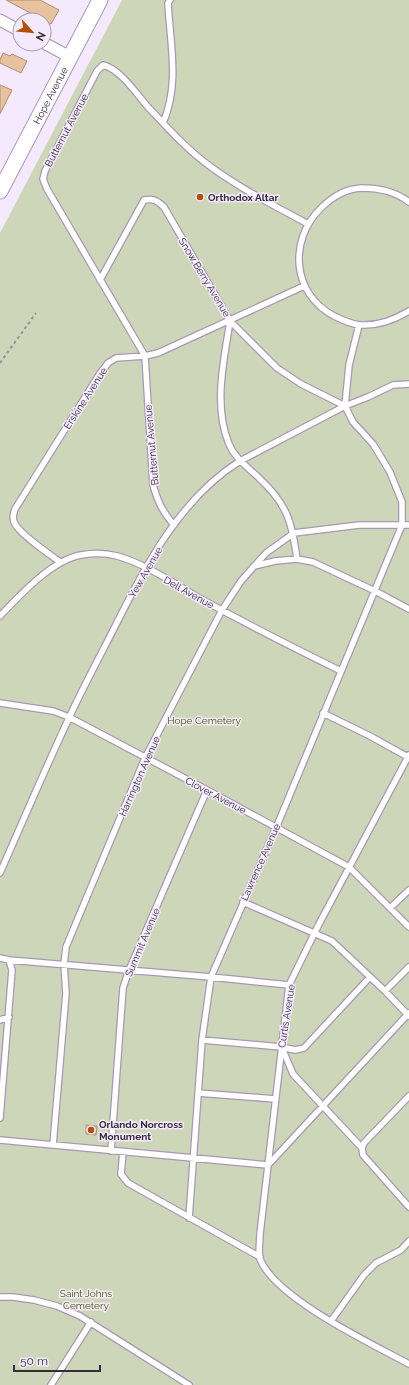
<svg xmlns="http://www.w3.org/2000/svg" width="409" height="1385" font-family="Raleway,sans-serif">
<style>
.green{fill:#ced6b9}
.building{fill:#e8c19e;stroke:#ab9078}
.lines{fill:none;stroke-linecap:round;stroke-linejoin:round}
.lane-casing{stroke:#a997b5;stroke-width:8}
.street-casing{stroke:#a997b5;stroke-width:13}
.secondary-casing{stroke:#a997b5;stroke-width:17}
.path{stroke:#9990a0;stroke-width:2;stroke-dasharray:3 3;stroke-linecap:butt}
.lane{stroke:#fff;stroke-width:5.5}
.street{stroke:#fff;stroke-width:11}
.secondary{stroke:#fff;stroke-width:15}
.poi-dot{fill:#b1500c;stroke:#f5eafd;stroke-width:1.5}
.labels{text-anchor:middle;stroke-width:3;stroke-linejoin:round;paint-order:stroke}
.street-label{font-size:10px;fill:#342d39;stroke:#f5eafd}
.poi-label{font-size:10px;font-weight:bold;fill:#342d39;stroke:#f5eafd;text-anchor:start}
.park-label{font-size:10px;fill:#48550a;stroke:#f5eafd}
</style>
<rect width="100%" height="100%" fill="#f5eafd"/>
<path class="green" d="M122,0H409V1385H0V233Z"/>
<path class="building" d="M6,0H40L59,10L51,24Z
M3,53L10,56L12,54L27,61L21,73L0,63V60Z
M0,85L12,90L0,114Z
M86,1125L97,1126L96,1135L86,1134Z"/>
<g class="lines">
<defs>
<path id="lane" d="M163,123C180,84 170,43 168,3L170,0
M409,202C395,191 378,188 361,188C345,189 332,197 321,208C288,240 292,294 334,316C342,320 351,324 360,325C378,326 394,320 409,311
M100,280L144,200C153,198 158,201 164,207L230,321L277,368L301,384L345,406
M230,321C224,360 213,406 229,444C235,459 248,467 259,478C287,504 292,522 297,559
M174,525C162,511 158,502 153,485L145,356L47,189L43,179L45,171L97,71L103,65C120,69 136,93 147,106C167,127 187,150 211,167C241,189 275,206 308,224
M60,562C48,553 22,536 15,524C12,519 13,514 15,509L99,375L108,363L116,358L145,356L158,353L304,286
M254,566L275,561L297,559L313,562L375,591L409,609
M0,616C20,595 52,560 81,555C93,553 106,553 117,556C144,563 177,585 201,599C247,624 294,648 341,671
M0,703L53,711L69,717L207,790L349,867L409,927
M323,713L370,736L408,757
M409,755L319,924L289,985L260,1234C260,1242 258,1251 260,1259C275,1298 372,1344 409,1364
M0,873C23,821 45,769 69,718C80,694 92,671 104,648C139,580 173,503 240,461L345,406L368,397L393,385L409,384
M243,902L332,941L385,991L409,1016
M390,908L409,890
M0,958L9,960L211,977L289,985
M385,991L409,967
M0,1020L9,1017
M202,1040L281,1047L295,1050L304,1048L370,977
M282,1048L293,1074L362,1148L363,1155L409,1207
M198,1093L275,1099
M0,1118L12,970L9,960
M0,1140L268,1165L409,1013
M53,1145L66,993L64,965L66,947L145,758L222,610L241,581L266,553L294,533L359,525H409
M362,1148L364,1143L409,1096
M111,1151L123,988L129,970L207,790
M123,1152L121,1174L128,1183L260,1257
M189,1218L202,1040L211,977L276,828L402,525V502L390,472L373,444L353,422L345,406L349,365L359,325
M0,1297H13L34,1300L57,1306L80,1316L189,1385
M331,1321L364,1275L376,1263L401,1250L409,1241
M51,1385L91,1322"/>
<path id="street" d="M0,20L20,31
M44,43L70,57"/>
<g id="secondary">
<path id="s1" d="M0,191L100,0"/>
</g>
</defs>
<use href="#lane" class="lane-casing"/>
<use href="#street" class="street-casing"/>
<use href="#secondary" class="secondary-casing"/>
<path class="path" d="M0,363L36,313"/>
<use href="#lane" class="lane"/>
<use href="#street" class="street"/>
<use href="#secondary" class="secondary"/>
</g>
<g class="poi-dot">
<circle cx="200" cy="197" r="4"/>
<circle cx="91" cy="1130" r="4"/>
</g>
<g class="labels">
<g class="street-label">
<text dy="4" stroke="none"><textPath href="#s1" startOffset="108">Hope Avenue</textPath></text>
<text transform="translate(66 130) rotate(-62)" y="4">Butternut Avenue</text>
<text transform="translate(205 277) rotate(59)" y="4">Snow Berry Avenue</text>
<text transform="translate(85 398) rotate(-57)" y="4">Erskine Avenue</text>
<text transform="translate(151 445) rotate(-95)" y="4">Butternut Avenue</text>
<text transform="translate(145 572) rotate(-60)" y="4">Yew Avenue</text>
<text transform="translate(189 592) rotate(29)" y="4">Dell Avenue</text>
<text transform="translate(139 776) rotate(-66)" y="4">Harrington Avenue</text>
<text transform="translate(216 795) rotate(28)" y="4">Clover Avenue</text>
<text transform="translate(260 862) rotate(-66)" y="4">Lawrence Avenue</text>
<text transform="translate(142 942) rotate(-67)" y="4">Summit Avenue</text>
<text transform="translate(286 1016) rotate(-81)" y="4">Curtis Avenue</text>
</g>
<g class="poi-label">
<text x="208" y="201">Orthodox Altar</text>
<text x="99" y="1128">Orlando Norcross<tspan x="99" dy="12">Monument</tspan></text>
</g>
<g class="park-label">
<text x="204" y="724">Hope Cemetery</text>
<text x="86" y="1297">Saint Johns<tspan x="86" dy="12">Cemetery</tspan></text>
</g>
</g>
<g transform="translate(32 32) rotate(117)"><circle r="19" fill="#f5eafd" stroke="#a89eaf"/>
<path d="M0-3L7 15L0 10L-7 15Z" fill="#b1500c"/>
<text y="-6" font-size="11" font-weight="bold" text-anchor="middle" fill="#342d39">N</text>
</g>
<path d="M14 1365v6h86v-6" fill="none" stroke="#342d39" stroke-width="2"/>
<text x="20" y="1365" font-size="12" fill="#342d39" stroke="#f5eafd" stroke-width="3" paint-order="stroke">50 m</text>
</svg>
